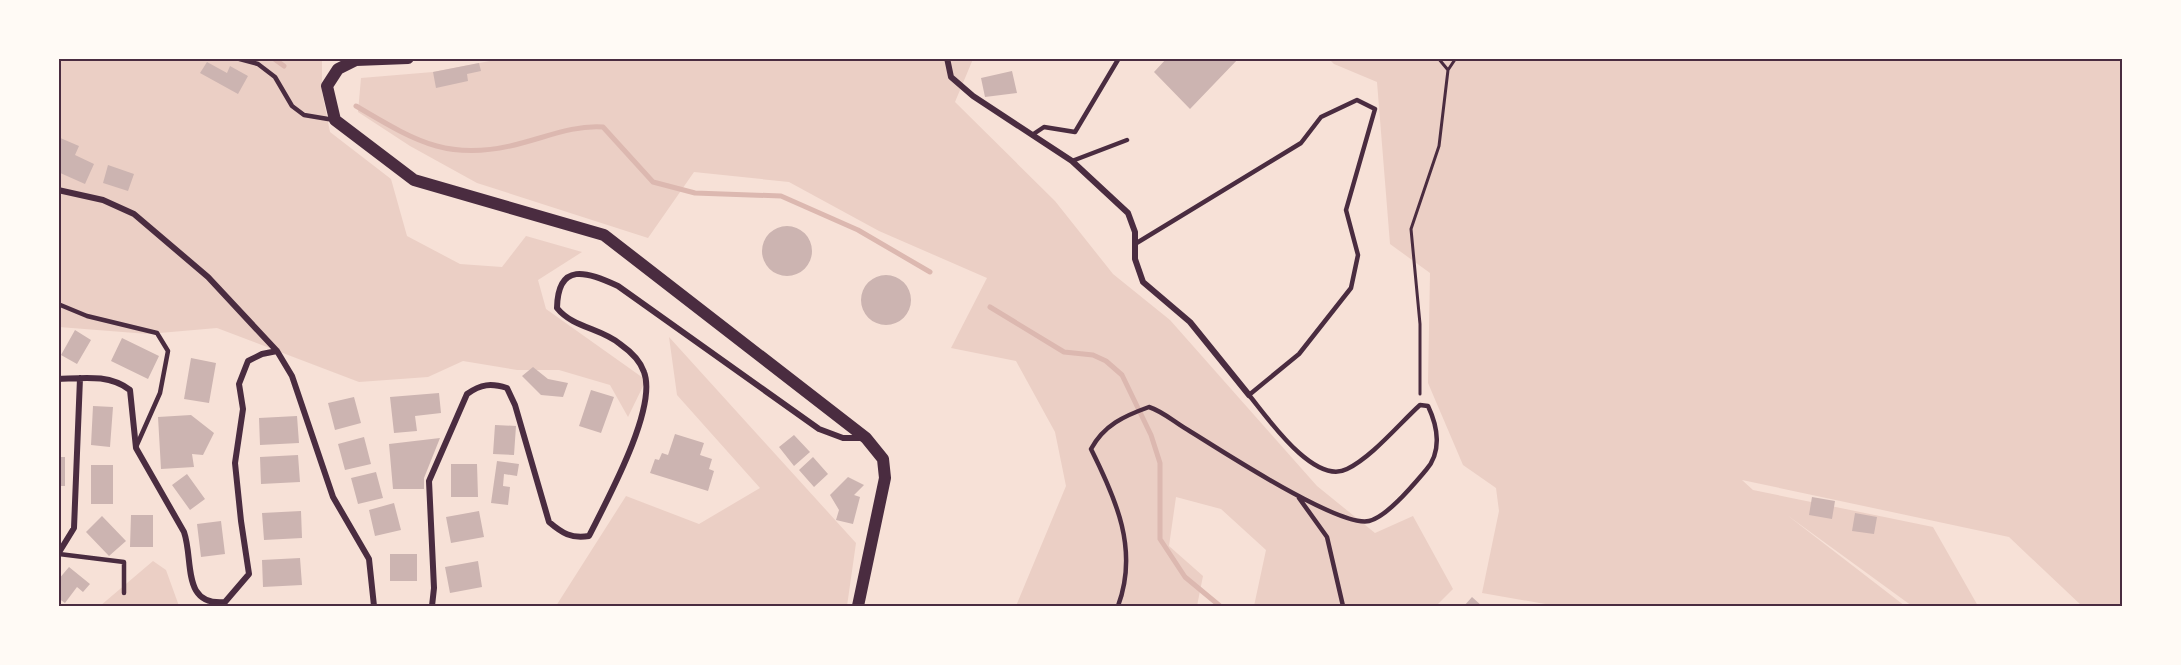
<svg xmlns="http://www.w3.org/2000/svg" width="2181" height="665" font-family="'Fira Sans',sans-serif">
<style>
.green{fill:#ebcfc5}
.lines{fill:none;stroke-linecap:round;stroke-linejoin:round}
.stream{stroke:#dcb8b0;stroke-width:5}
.building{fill:#ccb4b1}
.path{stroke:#4a2c40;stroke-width:3}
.service{stroke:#4a2c40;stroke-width:4.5}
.minor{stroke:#4a2c40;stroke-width:6}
.secondary{stroke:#4a2c40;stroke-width:12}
.neatline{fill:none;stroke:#4a2c40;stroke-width:2}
</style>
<rect width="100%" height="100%" fill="#f7e1d7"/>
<path class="green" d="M59,59H322V92L330,132L391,179L407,236L460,264L502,267L526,236L582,252L538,280L546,309L646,380L628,417L610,385L559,370H517L463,361L428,377L359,382L217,328L148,334L59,327Z
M500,59H973L955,102L1055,201L1113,274L1170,320L1317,486L1375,533L1413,516L1453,589L1436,606H1254L1266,550L1221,509L1176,497L1169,546L1203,576L1197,606H1016L1066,486L1055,432L1016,361L951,348L987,278L879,231L789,182L694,172L648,238L477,183L410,146L358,112L361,78L433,72Z
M1329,59H2122V606H2082L2009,537L1742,480L1753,490L1933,527L1978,606H1912L1787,515L1905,606H1557L1482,593L1499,511L1496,488L1463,465L1428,383L1430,273L1390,244L1377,82L1334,64Z
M669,337L856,543L847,606H556L626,496L699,524L760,488L677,395Z
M153,561L166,570L179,606H100Z"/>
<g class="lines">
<path class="stream" d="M273,58L284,66
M356,106C417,142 450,163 522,143C549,136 575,125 603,127L653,182L695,193L781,196L858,230L930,272
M990,307L1064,352L1093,355L1106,361L1122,375L1151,435L1160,463V539L1185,577L1220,606"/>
</g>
<path class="building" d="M1167,58H1239L1190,109L1154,72Z
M207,62L227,73L230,66L248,76L238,94L200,73Z
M479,63L481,71L467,74L468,81L436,88L433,72Z
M1012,71L1017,93L985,97L981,78Z
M58,137L79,146L75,155L94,164L85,184L58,172Z
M108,165L134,174L128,191L103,183Z
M762 251a25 25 0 1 1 50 0a25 25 0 1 1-50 0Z
M861 300a25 25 0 1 1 50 0a25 25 0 1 1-50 0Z
M75,330L91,340L77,364L61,355Z
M122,338L159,356L148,379L111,361Z
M191,358L216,363L209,403L184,399Z
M533,367L548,379L568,383L563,397L541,395L522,376Z
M591,390L614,397L601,433L579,426Z
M439,393L441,413L415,416L417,431L394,433L390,397Z
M354,397L361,423L335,430L328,403Z
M93,406L113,407L110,447L91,445Z
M191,415L214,433L203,455L192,454L194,467L161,469L158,417Z
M297,416L299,443L260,445L259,418Z
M495,425L516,426L514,455L493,454Z
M675,434L704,443L700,455L712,459L709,469L714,471L708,491L650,473L655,459L659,460L662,453L668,455Z
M794,435L810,452L794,466L779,447Z
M364,437L371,464L345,470L338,444Z
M440,438L424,478V489H393L389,444Z
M298,455L300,482L261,484L260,457Z
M58,457H65V486H58Z
M813,457L828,474L814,487L799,470Z
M497,461L519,464L517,476L504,474L503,486L510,487L508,505L491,503Z
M451,464H477L478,497H451Z
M91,465H113V504H91Z
M376,472L383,498L358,504L351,478Z
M187,474L205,499L190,510L172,485Z
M848,477L864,485L854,495L860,497L853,524L836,520L839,510L830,495Z
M1812,497L1835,501L1832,519L1809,515Z
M394,503L401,530L375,536L369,510Z
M301,511L302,538L264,540L262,513Z
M479,511L484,537L451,543L446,517Z
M1855,513L1877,517L1874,534L1852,531Z
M131,515H153V547H130Z
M102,516L126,541L109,556L86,532Z
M221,521L225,554L201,557L197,524Z
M390,554H417V581H390Z
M300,558L302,585L263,587L262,560Z
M478,561L482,587L450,593L445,567Z
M69,567L90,584L83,592L77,587L65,603L58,598L61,583L58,580Z
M1472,597L1482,606H1464Z"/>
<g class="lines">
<path class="path" d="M1438,58L1448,70
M1420,394V324L1411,229L1439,146L1448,70L1456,58"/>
<path class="service" d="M236,58L258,64L275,77L292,106L304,115L334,120
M1032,135L1044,127L1075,132L1119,58
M1072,161L1127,140
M58,304L87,316L157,333L168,351L160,393L136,447
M1299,498L1327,537L1343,606
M59,554L124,562V593
M1118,606C1139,550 1116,499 1091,449C1104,425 1124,416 1149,407C1164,412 1174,422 1188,430C1219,449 1339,528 1369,521C1387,517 1414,484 1426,470C1442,452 1438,427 1428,406L1420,405C1399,424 1372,457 1347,469C1314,486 1267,417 1249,395L1299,354L1351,288L1358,255L1346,210L1375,109L1357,100L1321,117L1301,143L1135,244"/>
<path class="minor" d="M947,58L951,77L973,96L1072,161L1128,213L1135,232V259L1143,282L1190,322L1249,395
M58,190L103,200L134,214L208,277L277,351L292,376L333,497L369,559L374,606
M58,379C84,378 109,374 130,390L136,448L184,532C194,561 181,606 225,602L249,574L241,521L235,463L243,409L239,384L248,361L262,354L277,351
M58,554L74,528L80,378
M432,606L434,588L429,481L467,394C481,384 491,383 507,388L515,405L549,522C562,533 571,539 589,536C606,502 658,408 644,372C640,360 630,351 620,344C601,328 573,328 557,308C558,261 587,272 618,286L819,429L843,438H863"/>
<path class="secondary" d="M408,58L356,60L338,69L327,86L335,120L414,180L604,235L866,438L883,459L885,478L858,606"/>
</g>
<rect width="2181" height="665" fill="none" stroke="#fffaf5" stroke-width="120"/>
<rect x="60" y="60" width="2061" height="545" class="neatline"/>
</svg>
